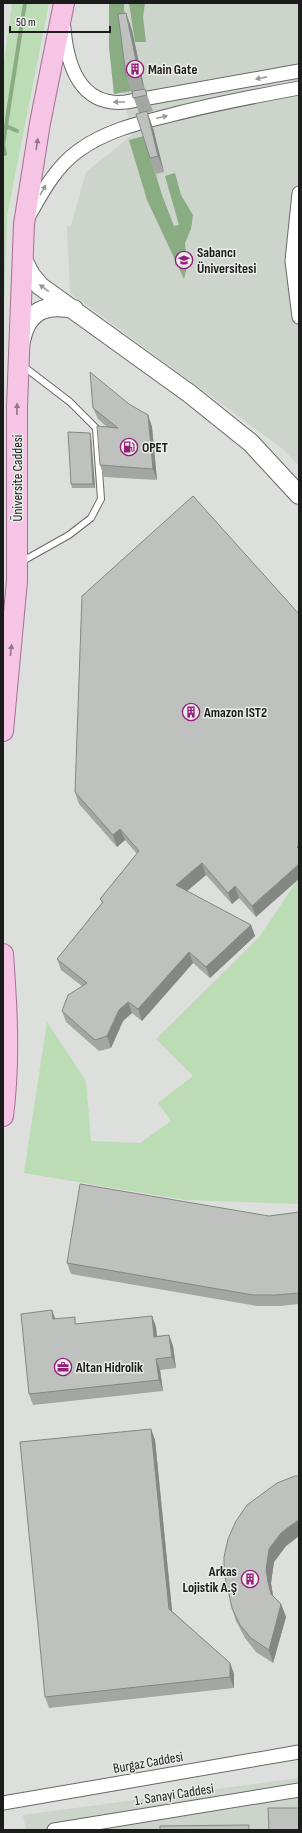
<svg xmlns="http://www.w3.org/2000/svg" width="302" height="1833" font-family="'Sofia Sans Condensed',sans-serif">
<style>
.built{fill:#cdd4cb}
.green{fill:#bbdcb4}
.water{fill:#8aac83}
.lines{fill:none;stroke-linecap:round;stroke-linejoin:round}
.stream{stroke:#8aac83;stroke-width:4}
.lane-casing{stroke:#676967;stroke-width:8}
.street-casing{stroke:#676967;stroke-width:15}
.secondary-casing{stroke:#676967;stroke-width:20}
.primary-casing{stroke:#a57093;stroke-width:22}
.lane{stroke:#fff;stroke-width:6}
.street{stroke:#fff;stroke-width:13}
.secondary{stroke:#fff;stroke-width:18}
.primary{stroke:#f6c4e5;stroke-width:20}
.wall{fill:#a3a6a3}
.shaded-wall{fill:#858785}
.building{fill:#bec1be;stroke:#858785}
.oneway{fill:#989998}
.oneway2{fill:#93788a}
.labels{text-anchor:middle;stroke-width:3;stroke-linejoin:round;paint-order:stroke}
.poi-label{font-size:14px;font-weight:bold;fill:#1b1c1b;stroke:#eaece9;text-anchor:start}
.street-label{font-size:14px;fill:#1b1c1b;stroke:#eaece9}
</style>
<rect width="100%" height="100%" fill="#dddfdc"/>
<path class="built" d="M109,3H299V466L283,449L70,293L67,227L71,225L86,172L132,135L123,93L114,94L109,47Z
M299,1778V1830H26L23,1815Z"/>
<path class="green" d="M12,3H49L7,216L3,342V69Z
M299,878V1204L186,1200L24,1173L47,1022L86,1081L91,1141L140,1143L171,1121L158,1103L193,1076L156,1039L260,936Z"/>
<path class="water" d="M109,3H124L125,40L131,91L114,94L109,47Z
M129,3H145L143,17L146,42H135Z
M144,136L162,195L174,226L179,225L165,176L175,173L181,195L193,215L191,229L185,243L187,267L184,279L147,200L129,140Z"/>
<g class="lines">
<path class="stream" d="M6,126L17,131
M5,154L3,145L25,3"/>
<defs>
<path id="lane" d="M21,562L69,535L91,518L101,499L96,428L70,402L23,366"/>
<path id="street" d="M64,28C67,65 80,107 126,102L299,71
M299,193L292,261L299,317
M30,214C43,191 56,167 78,151C105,131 138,123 171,115C213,104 256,96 299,88
M3,1803L299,1752
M54,1830L299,1790"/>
<path id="secondary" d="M22,258L31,275L40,286L190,394L251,443L299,495
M21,341C27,311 45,303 74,309"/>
<path id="primary" d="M3,731L17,581V407L24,224L40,123L64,3
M3,954C7,1008 10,1062 3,1116"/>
</defs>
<use href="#lane" class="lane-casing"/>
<use href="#street" class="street-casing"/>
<use href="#secondary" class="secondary-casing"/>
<use href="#primary" class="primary-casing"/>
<use href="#lane" class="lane"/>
<use href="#street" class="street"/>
<use href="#secondary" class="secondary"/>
<use href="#primary" class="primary"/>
</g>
<path class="wall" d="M126,13L132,30L144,89H145L151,106L153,111L147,113L153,128L164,172L156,174L150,158L139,113L126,76Z
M129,404L148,415L152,427L157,480L104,477L100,465L107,427L98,419L93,408Z
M90,433L91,437L95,488H72L71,484Z
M193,496L256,917L239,898L232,904L206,875L187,891L251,925L255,936L210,978L193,963L142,1021L132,1013L123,1021L111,1048L99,1051L66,1022L62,1011L82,986L61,970L57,959L102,903L100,899L137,854L125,840L117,847L79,804L75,792Z
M299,1212V1304L280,1306H257L71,1274L67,1263L269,1216Z
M52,1310L55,1319L77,1324L152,1316L156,1327L157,1336L169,1335L173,1346L176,1368L160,1370L163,1391L33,1405L29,1394Z
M151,1429L155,1440L172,1611L230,1663L234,1674V1688L49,1708L45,1697Z
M299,1476V1536L286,1546L274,1562L271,1583L273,1596L281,1604L286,1617L273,1663L256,1652L245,1638L236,1621L232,1608Z"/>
<path class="shaded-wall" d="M126,13L132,30L145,91L139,74Z
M147,111L153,128L164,172L158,156Z
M148,415L152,427L157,480L153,469Z
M90,433L91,437L95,488L93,484Z
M120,829L125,840L117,847L113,835Z
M202,863L206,875L180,897L176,885Z
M299,864V879L256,917L252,906Z
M235,886L239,898L232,904L228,893Z
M251,925L255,936L210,978L206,967Z
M189,952L193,963L142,1021L138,1009Z
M128,1002L132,1013L123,1021L111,1048L107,1036L119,1010Z
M52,1310L56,1321L53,1319Z
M152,1316L156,1327L158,1348L154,1337Z
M169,1335L173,1346L176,1368L172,1357Z
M156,1359L160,1370L163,1391L159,1380Z
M151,1429L155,1440L173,1620L169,1609Z
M298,1520L299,1524V1536L286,1546L274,1562L271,1583L273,1595L276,1607L271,1594L268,1582L266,1570L269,1549L281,1533L290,1526Z
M281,1604L286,1617L273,1663L269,1650Z
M230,1663L234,1674V1688L230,1677Z"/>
<path class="building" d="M126,13L139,74L126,76L118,14Z
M145,89L147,95L133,98L132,91Z
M147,111L158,156L150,158L136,114Z
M90,372L129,404L148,415L153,469L100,465L97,426L118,428L93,408Z
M68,432L90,433L93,484H71Z
M193,496L299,614V845L297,847L299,849V864L252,906L235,886L228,893L202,863L176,885L251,925L206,967L189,952L138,1009L128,1002L119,1010L107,1036L95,1040L62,1011L68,995L87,983L57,959L103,902L100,899L139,851L120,829L113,835L75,792L82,596Z
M80,1184L269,1216L299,1212V1293L276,1295H253L67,1263Z
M52,1310L53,1319L75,1317V1324L152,1316L154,1337L169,1335L172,1357L156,1359L159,1380L29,1394L21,1314Z
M151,1429L169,1609L230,1663V1677L45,1697L20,1442Z
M295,1476H299V1520L290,1526L281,1533L269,1549L266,1570L268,1582L271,1594L281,1604L269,1650L251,1638L240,1625L232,1608L224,1573V1557L228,1539L236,1521L247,1505L277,1483Z
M268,1808H299V1830H269Z
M249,1825V1830H160V1826Z"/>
<defs><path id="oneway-solid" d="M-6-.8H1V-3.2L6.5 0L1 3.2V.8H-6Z"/></defs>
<g class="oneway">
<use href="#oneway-solid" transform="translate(261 78) rotate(169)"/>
<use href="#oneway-solid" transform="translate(119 102) rotate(180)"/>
<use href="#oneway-solid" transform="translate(162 117) rotate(-14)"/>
<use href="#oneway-solid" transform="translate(43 190) rotate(-60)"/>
<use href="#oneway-solid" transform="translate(44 288) rotate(-143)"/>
</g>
<g class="oneway2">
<use href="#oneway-solid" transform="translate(37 144) rotate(-81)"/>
<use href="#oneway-solid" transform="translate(17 409) rotate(-89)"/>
<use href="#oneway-solid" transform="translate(11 650) rotate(-84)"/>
</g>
<defs>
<symbol id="building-ring" viewBox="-11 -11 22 22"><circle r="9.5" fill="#eaece9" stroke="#981f79" stroke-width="1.5"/><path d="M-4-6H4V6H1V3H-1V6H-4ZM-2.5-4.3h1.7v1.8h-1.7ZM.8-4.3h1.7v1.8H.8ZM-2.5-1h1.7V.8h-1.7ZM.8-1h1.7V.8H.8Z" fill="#981f79"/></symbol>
<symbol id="university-ring" viewBox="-11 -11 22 22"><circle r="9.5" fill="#eaece9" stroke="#981f79" stroke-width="1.5"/><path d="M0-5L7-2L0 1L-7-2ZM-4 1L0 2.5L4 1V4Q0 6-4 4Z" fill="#981f79"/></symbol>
<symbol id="fuel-ring" viewBox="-11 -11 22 22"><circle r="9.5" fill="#eaece9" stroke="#981f79" stroke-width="1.5"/><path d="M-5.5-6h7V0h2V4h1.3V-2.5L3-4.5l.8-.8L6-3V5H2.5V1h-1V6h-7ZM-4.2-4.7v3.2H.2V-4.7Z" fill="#981f79"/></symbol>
<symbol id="office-ring" viewBox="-11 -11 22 22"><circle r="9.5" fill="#eaece9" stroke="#981f79" stroke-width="1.5"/><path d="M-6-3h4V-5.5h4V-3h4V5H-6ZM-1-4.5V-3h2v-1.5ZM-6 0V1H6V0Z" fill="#981f79"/></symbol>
</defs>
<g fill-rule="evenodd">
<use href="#building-ring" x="125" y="59" width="20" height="20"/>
<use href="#university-ring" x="174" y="250" width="20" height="20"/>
<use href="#fuel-ring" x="119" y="437" width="20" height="20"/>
<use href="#building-ring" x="181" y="702" width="20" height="20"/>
<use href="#office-ring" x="53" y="1357" width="20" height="20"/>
<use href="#building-ring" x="240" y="1569" width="20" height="20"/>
</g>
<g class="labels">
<g class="poi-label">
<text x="148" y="74">Main Gate</text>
<text x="197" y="257">Sabancı<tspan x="197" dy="16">Üniversitesi</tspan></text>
<text x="142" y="452">OPET</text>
<text x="204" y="717">Amazon IST2</text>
<text x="76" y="1372">Altan Hidrolik</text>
<text x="237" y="1576" text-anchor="end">Arkas<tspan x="237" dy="16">Lojistik A.Ş</tspan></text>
</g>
<g class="street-label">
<text transform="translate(17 478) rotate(-90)" y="5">Üniversite Caddesi</text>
<text transform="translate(148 1762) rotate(-10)" y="5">Burgaz Caddesi</text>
<text transform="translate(174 1794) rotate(-9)" y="5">1. Sanayi Caddesi</text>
</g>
</g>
<rect width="302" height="1833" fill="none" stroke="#1b1c1b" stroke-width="8"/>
<path d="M10 26v6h100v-6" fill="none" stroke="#1b1c1b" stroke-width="2"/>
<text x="16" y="26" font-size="12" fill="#1b1c1b" stroke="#eaece9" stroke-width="3" paint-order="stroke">50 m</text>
</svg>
